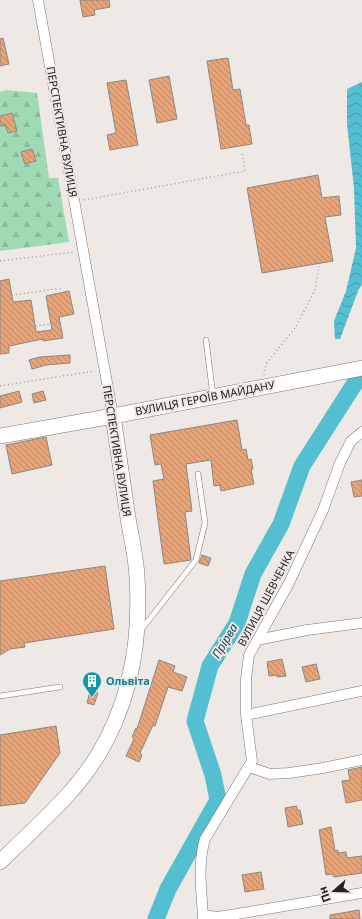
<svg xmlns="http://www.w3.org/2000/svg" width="362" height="919" font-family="'Noto Sans',sans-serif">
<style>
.forest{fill:url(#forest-firs)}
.water{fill:url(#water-waves)}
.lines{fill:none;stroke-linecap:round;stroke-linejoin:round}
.river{stroke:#54bfd1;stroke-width:17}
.building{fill:url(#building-back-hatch);stroke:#8c8783}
.lane-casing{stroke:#7b7572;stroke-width:6}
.street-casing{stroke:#7b7572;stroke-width:11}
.secondary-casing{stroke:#7b7572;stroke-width:16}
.path{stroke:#a49f9d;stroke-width:1.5;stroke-dasharray:1 3;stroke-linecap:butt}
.lane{stroke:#fff;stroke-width:5}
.street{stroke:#fff;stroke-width:10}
.secondary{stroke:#fff;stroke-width:15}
.labels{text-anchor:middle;stroke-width:4;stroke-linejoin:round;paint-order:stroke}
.street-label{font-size:11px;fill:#242120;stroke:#efe9e6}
.culture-label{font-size:11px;font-weight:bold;fill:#0d838f;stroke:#efe9e6;text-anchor:start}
.water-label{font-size:12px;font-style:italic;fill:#16464e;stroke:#efe9e6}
</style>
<defs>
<pattern id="forest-firs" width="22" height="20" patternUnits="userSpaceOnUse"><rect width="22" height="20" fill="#9fdab5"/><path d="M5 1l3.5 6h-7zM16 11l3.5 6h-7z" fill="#89bb9b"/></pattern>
<pattern id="water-waves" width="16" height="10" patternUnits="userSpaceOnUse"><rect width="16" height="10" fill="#54bfd1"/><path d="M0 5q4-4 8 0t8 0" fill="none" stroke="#459ba9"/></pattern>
<pattern id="building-back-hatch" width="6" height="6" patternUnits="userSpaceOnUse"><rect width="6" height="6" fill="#e8a377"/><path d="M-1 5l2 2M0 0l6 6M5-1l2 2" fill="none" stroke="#bc8461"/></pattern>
</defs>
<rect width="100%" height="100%" fill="#efe9e6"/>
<path class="forest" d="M6,90L37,93L49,178H58L69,242L0,251V92Z"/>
<path class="water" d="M362,82V284L358,291L340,339H335L334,321L346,291L356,248L354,188L347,124V89Z"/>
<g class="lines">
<path class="river" d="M156,919L168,889L218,800L213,775L195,721L210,666L237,623L253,574L281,524L302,466L362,372"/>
</g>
<path class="building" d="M80,0H109L110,7L94,10L95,15L83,17Z
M3,38L9,64L0,66V39Z
M228,58L233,90L240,89L246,125H249L252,144L221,149L207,61Z
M169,76L177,119L157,123L149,80Z
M126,80L138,145L110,150L107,135L116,133L107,83Z
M12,113L17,131L8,133L5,124L0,126V116Z
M32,149L36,161L25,164L21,152Z
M318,175L322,198L339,196L341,215L325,217L333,261L262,273L247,188Z
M9,279L13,302L31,300L36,332L52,330L46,296L69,291L74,314L59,317L63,338L43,341V339L9,346V353L0,354V281Z
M70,355V363L46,365L32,369L29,360L40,357Z
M19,391L22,402L0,408V396Z
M43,391L46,400L34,403L32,394Z
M237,420L242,450L246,449L248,460L251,459L253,469H251L254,484L221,491L220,485L214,486L211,460L186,464L192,511L185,512L191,560L164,564L153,481L164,479L161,464L155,465L150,435Z
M46,437L52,465L12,474L6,445Z
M362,480V496L354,497L351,482Z
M202,555L211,558L208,566L199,563Z
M105,566L114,629L24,643L25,647L10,649L0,655V581Z
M282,659L286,676L277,677V675L269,676L267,662Z
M159,660L175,666L173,672L187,677L182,691L168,687L155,726L153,725L140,753L142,755L139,762L126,756L134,739L132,737L136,728L137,729Z
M316,664L320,679L306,682L302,667Z
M90,691L98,693L94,705L87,703Z
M56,726L60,753L25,803L0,806V735Z
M362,767V800L346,803L342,781L350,780L348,770Z
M297,806V810H300L303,824L288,827L285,808Z
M331,827L335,851L338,850V853L346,852L347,858L362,856V873L334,877L332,874L326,875L319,830Z
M261,872L264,889L245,892L242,875Z
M359,910L360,919H330V915Z"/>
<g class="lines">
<defs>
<path id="lane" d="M206,340L213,396
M141,630L196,560L205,523L198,474
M0,696L60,687"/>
<path id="street" d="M38,0L113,416
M257,640L307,630L362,623
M246,715L362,691
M249,767L270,774L289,773L323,768L362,760
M203,915L217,917L237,914L362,893
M203,919C202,891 197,866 205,839L252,761L246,715V679L249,655L289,583L323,510L340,463L351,441L362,432"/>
<path id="secondary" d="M0,436L113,416L362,368
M0,862C34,828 73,796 98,755C131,701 141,639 137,577C136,555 130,533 127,511C122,479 118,448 113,416"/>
</defs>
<use href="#lane" class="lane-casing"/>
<use href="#street" class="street-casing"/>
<use href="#secondary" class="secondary-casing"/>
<path class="path" d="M84,200L245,171L242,152
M0,261L74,252
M0,297L62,288
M0,331L63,322
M264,375L266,364L295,328L315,290L319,266
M0,386L95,371"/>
<use href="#lane" class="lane"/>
<use href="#street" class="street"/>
<use href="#secondary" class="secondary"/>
</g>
<defs>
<symbol id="building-pin" viewBox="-11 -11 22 30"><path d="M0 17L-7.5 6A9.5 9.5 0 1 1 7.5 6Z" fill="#0f9aa8" stroke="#efe9e6"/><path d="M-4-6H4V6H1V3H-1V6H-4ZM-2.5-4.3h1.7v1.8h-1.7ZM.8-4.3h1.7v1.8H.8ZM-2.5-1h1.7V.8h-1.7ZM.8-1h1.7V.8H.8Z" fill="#fff"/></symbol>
</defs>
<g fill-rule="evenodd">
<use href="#building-pin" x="81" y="670" width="22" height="30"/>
</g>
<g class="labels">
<g class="street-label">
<text transform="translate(62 132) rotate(80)" y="4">ПЕРСПЕКТИВНА ВУЛИЦЯ</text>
<text transform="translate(205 398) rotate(-11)" y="4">ВУЛИЦЯ ГЕРОЇВ МАЙДАНУ</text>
<text transform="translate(117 451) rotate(81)" y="4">ПЕРСПЕКТИВНА ВУЛИЦЯ</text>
<text transform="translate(266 598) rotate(-62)" y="4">ВУЛИЦЯ ШЕВЧЕНКА</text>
</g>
<g class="culture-label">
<text x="106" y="685">Ольвіта</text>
</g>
<g class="water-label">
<text transform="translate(225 641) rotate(-59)" y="4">Прірва</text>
</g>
</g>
<g transform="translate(334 891) rotate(250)" stroke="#efe9e6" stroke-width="3" paint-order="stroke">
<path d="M0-3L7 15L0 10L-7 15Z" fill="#242120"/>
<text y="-6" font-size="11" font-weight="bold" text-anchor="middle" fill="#242120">Пн</text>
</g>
</svg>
